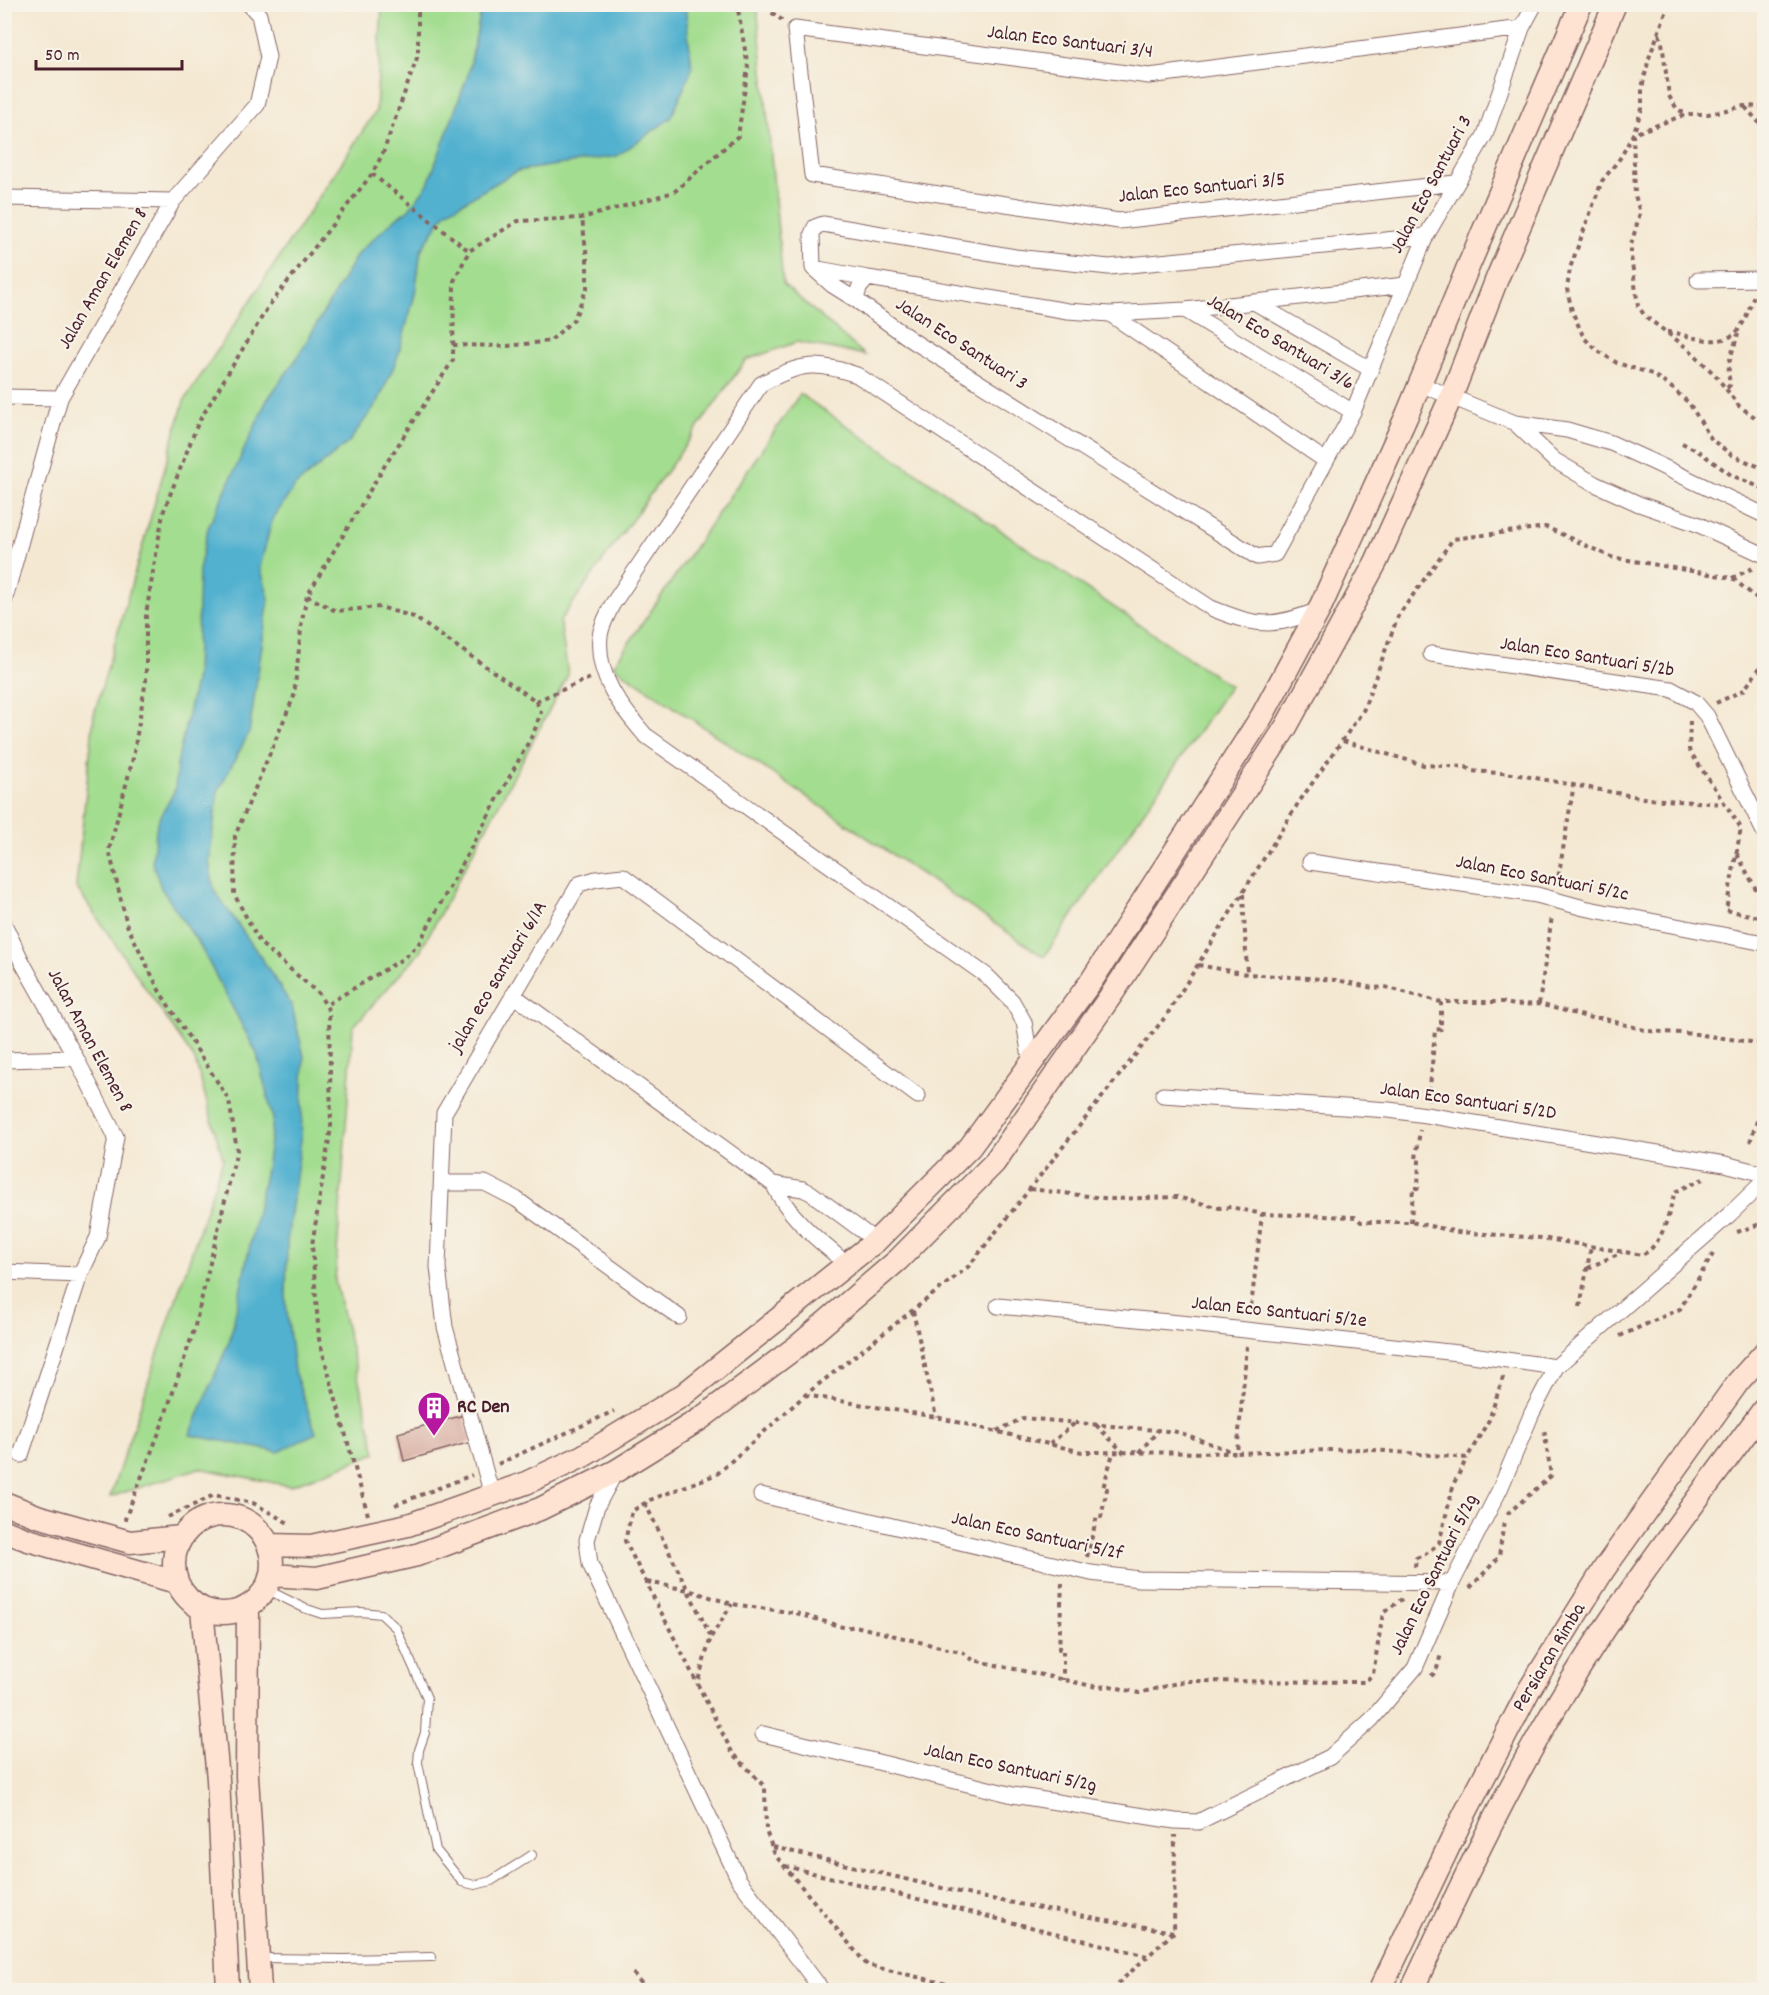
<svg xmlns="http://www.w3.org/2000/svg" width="1769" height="1995" viewBox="0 0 1769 1995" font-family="Dekko,sans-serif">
  <rect width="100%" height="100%" fill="#f7f3e8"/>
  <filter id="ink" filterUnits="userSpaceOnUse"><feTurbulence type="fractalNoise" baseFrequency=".0167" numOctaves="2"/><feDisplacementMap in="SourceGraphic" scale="12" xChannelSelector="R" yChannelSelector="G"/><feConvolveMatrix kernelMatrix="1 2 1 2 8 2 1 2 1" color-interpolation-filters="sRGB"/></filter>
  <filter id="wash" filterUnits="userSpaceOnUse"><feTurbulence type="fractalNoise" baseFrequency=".008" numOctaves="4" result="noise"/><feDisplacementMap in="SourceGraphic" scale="24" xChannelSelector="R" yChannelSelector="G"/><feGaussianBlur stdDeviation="1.35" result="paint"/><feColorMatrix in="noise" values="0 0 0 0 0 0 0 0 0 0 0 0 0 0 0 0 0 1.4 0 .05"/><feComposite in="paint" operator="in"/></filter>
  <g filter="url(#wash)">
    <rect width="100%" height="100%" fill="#f4e8d2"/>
    <path fill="#a3dd8f" stroke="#767e5d" stroke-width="1.5" d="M382,5H757L783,284L865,355L797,342L746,360L560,621L568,675L419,953L353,1027L335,1281L376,1453L290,1486L199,1468L110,1497L223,1159L195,1060L76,887L94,715L184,401L376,111Z
      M800,394L1230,686L1044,957L613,666Z"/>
    <path fill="#51b1cf" stroke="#4e687d" stroke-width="1.5" d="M480,5H685L692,69L671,118L617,156L517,171L446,212L421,250L415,294L397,359L379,400L349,442L295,486L272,520L260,567L269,598L249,733L218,791L209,862L214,890L264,962L292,1006L304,1057L301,1140L287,1242L286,1303L294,1371L316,1433L279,1452L190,1435L230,1339L266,1169L273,1119L257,1054L199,944L161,888L152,862L157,823L175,790L177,764L196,677L199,570L208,528L267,400L297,358L358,253L395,219L409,209L428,184L469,72L481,10Z"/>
    <g id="blocks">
      <path fill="#cf988c" d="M464,1415L471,1442L404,1461L398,1433Z"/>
    </g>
  </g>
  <g filter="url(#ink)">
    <use href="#blocks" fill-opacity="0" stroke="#866565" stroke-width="1.5"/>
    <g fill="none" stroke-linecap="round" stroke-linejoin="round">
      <g stroke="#866565" stroke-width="10">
        <path id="lane" d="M266,1589L304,1608L322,1614L361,1612L381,1614L396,1628L427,1698L425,1733L419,1750L418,1763L436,1850L462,1882L475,1885L491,1881L532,1855
          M260,1958L344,1959L432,1957"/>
      </g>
      <g stroke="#866565" stroke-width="17">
        <path id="street" d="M1455,183L1119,221L812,175L795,29L1149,76L1522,28
          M4,198L173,201
          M813,268L812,234L815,227L823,224L1015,257L1109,267L1426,236
          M1698,280L1764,279
          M1405,285L1185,310L1110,314L1068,311L868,278L859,288L856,300L913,341L1257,557L1275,554L1353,412L1426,236L1485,135L1522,28L1535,4
          M856,300L832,285L813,268L868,278
          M1254,302L1370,369
          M1185,310L1353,412
          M1110,314L1326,461
          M1420,384L1515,423L1567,430L1611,443L1655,463L1764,515
          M4,397L60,398
          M1515,423L1554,460L1595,484L1639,504L1697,524L1764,555
          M4,602L60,398L173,201L257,105L268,57L259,15L249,4
          M1431,654L1671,689L1695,702L1707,716L1764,832
          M1310,862L1537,895L1584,908L1764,943
          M4,924L22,962L76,1058L116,1137L98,1237L80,1275L21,1455
          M513,995L773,1184L803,1189L811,1193L876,1241
          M4,1060L76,1058
          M1031,1063L1024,1022L1012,1001L987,976L645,735C620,706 596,676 600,636C601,626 608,614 612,605L761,384C800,363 815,361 857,375L1211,608C1258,627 1271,628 1319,610
          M1163,1095L1389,1110L1426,1115L1725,1164L1764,1174
          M442,1183H485L516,1199L679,1317
          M773,1184C791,1220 817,1239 847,1264
          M4,1272L80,1275
          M998,1306L1190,1324L1458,1353L1556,1367
          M616,1471L597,1506L587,1540L590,1564L739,1880L822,1990
          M492,1495L445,1327L438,1267L444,1113L579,884L596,879L623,876L918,1096
          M761,1495L1091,1573L1139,1579L1452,1583
          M763,1734L1013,1795L1175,1821L1198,1822L1330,1757L1371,1720L1415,1668L1452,1583L1500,1489L1532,1413L1556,1367L1730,1214L1764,1181"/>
      </g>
      <g stroke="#866565" stroke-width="25">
        <path id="secondary" d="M4,1503L37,1516L130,1542L181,1537
          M174 1564a49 49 0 1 1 98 0a49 49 0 1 1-98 0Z
          M4,1531L28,1540L176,1582
          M269,1545L311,1546L408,1525L526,1483L583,1456L683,1395L847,1264L876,1241L970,1147L1092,980L1262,716L1319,610L1407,415L1468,267L1581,4
          M272,1575L317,1578L417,1555L540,1509L616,1471L700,1419L799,1345L898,1260L994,1163L1114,991L1286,727L1376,562L1451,397L1498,276L1615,4
          M248,1606L247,1776L260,1990
          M202,1609L218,1779L228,1990
          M1380,1990L1459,1825L1529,1690L1604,1569L1738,1382L1764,1353
          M1412,1990C1457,1893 1503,1795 1558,1703C1619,1600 1693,1505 1764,1409"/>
      </g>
      <path stroke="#866565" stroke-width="4" stroke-dasharray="4.5 4.5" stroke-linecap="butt" d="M770,4L771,12L782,20
        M1669,4L1649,58L1642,88V109L1633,134L1621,157L1602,181L1570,268L1567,289L1572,311L1584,338L1598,351L1617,363L1652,374L1672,388L1689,403L1712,440L1732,455L1764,469
        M1659,34L1662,42L1669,96L1677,109L1686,114
        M1745,107L1763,127L1761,264
        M1764,107L1744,106L1708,114H1687L1633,134L1635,195L1640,213L1631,245V256L1638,306L1645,316L1691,351L1716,376L1739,406L1756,418L1764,420
        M372,174L469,251
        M1667,332C1677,332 1685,336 1695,338C1737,347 1742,329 1754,295
        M453,345L508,346L550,341L574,319L587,288V258L582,218
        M1727,388L1730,385C1726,362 1732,355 1738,334
        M1682,443L1698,451L1731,475L1764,489
        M1732,578L1753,568
        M307,596L336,611L380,607L414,617L536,701L541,712L534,732L418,945L404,958L326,1005
        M536,701L590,678
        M1716,703L1744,690L1764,662
        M1690,721L1689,750L1741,828L1726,910L1764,918
        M1343,741L1424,765L1466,767L1471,771L1514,774L1649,799L1725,804
        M1737,854L1764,904
        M1557,885L1574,784
        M1243,894L1247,974
        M1198,965L1247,974L1337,980L1373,988L1385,987L1441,1002H1503L1514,1005L1539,1004L1591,1018H1601L1648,1031L1696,1034L1764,1044
        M1539,1004L1552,916
        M1429,1100L1435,1030L1441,1029V1002
        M1750,1142L1764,1100
        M1030,1189L1112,1199L1177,1197L1220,1208L1231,1207L1262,1214L1355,1217L1361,1222H1411L1458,1232L1541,1238L1642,1255C1664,1244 1668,1214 1675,1192L1703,1179
        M1411,1222L1413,1188H1418L1419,1159H1416L1420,1130
        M1737,1232L1763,1223L1764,1220
        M1588,1268L1622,1252
        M1580,1307L1591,1247
        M913,1311L936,1417
        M1250,1315L1262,1214
        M1620,1336L1680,1309L1713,1254
        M1247,1346L1237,1453L1361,1449L1467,1458L1489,1420L1504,1374
        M805,1395L936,1417L1082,1452L1237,1453
        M1096,1425L1124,1453
        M997,1431L1023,1418L1178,1432L1231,1451
        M1050,1444L1075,1423
        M1139,1452L1158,1431
        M498,1464L614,1411
        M645,1503L711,1637L697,1684
        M395,1505L472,1475
        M1507,1514L1551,1476L1544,1429
        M368,1515L319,1339L312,1245L331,1127L329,1011L319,994L260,943L234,894L235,836L294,696L302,620L307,596L382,470L453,360L454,281L469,251L518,221L582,218L674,192L738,136L748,67L737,4
        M168,1517L214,1495L253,1503L290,1524
        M127,1519H125L160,1430L194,1330L237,1150L229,1100L160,992L127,925L109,850L133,758L146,680V614L163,513L198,423L268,307L372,174L383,153L418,55V4
        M1087,1557L1097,1516L1101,1517L1107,1489L1103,1488L1113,1453
        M1415,1567L1416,1558L1424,1555L1439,1543L1454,1483L1467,1458
        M647,1582L688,1590L732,1604L796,1613L846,1628L855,1626L964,1653L973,1660L1097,1687L1110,1686L1139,1693L1185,1681L1365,1682L1373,1674L1383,1613L1402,1599
        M1062,1583L1059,1649H1063V1680
        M1470,1588L1499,1557L1504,1521
        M711,1637L732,1604
        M1431,1676L1436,1672L1441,1654
        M773,1847L975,1896L1173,1932
        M785,1866L1147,1956
        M633,1973L647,1990
        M972,1990L867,1965L775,1855L766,1831L765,1787L732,1752L625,1541L632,1511L650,1500L717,1474L805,1395L969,1266L1166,1016L1299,802L1363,711L1398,616L1453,539L1546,527L1611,557L1732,578L1764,604
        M1111,1990L1174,1932L1175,1835"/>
      <use href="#lane" stroke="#fff" stroke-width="8"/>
      <use href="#street" stroke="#fff" stroke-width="15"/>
      <use href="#secondary" stroke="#fee3d2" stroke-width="22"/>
    </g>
  </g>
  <defs>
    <g id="building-pin" transform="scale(1.725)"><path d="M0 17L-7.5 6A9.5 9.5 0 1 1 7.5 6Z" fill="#b5179e" stroke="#f7f3e8"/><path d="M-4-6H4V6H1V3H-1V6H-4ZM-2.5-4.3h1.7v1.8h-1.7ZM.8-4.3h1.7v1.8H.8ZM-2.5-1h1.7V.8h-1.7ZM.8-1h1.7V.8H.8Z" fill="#fff"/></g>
  </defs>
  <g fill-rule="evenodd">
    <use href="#building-pin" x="434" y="1408"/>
  </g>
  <g text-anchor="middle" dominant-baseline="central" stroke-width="4.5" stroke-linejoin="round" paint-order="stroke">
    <g font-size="20" fill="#4a1f2b" stroke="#f7f3e8">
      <text transform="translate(1070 43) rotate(7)">Jalan Eco Santuari 3/4</text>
      <text transform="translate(1432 185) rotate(-62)">Jalan Eco Santuari 3</text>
      <text transform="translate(1202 189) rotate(-6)">Jalan Eco Santuari 3/5</text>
      <text transform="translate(104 279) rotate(-60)">Jalan Aman Elemen 8</text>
      <text transform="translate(1280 343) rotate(31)">Jalan Eco Santuari 3/6</text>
      <text transform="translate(961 345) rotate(33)">Jalan Eco Santuari 3</text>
      <text transform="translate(1587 658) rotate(9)">Jalan Eco Santuari 5/2b</text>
      <text transform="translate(1542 879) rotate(11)">Jalan Eco Santuari 5/2c</text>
      <text transform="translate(499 977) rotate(-59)">jalan eco santuari 6/1A</text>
      <text transform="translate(89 1041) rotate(62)">Jalan Aman Elemen 8</text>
      <text transform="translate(1468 1102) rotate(8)">Jalan Eco Santuari 5/2D</text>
      <text transform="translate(1279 1313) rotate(6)">Jalan Eco Santuari 5/2e</text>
      <text transform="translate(1037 1537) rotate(12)">Jalan Eco Santuari 5/2f</text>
      <text transform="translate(1435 1575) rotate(-64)">Jalan Eco Santuari 5/2g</text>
      <text transform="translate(1550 1658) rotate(-59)">Persiaran Rimba</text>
      <text transform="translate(1010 1769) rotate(12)">Jalan Eco Santuari 5/2g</text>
    </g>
    <g font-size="20" font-weight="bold" fill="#4a1f2b" stroke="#f7f3e8" text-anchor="start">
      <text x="457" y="1408">RC Den</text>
    </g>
  </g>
  <rect width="1769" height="1995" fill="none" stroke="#f7f3e8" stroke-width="24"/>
  <path d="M36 60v9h146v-9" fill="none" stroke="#4a1f2b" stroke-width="3"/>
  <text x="45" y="60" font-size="18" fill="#4a1f2b" stroke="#f7f3e8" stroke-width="4.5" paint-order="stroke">50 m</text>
</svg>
